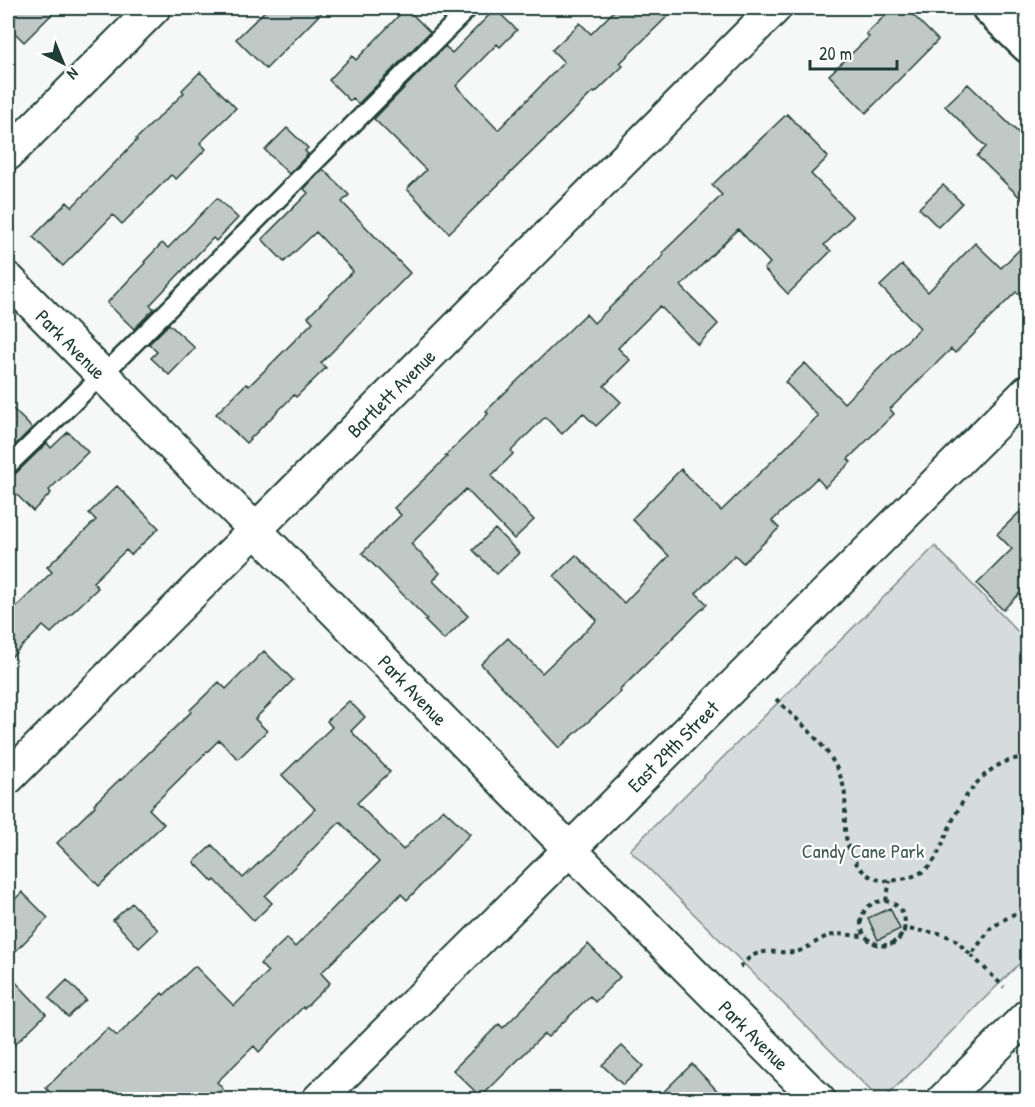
<svg xmlns="http://www.w3.org/2000/svg" width="1035" height="1107" viewBox="0 0 1035 1107" font-family="'Patrick Hand',sans-serif">
  <rect width="100%" height="100%" fill="#f6f7f7"/>
  <filter id="ink" filterUnits="userSpaceOnUse"><feTurbulence type="fractalNoise" baseFrequency=".0167" numOctaves="2"/><feDisplacementMap in="SourceGraphic" scale="12" xChannelSelector="R" yChannelSelector="G"/><feConvolveMatrix kernelMatrix="1 2 1 2 8 2 1 2 1" color-interpolation-filters="sRGB"/></filter>
  <g filter="url(#ink)">
    <path fill="#d6dcdb" stroke="#7a8c88" stroke-width="1.5" d="M935,546L1027,641V956L884,1099H879L630,850Z"/>
    <path fill="#c0c9c6" stroke="#1f3d34" stroke-width="1.5" d="M8,8H58L24,42L8,26Z
      M268,8H326L266,69L236,39Z
      M406,8L430,32L358,104L353,98L350,101L329,80L352,56L356,60Z
      M617,8H676L620,63L623,66L595,93L593,92L449,233L407,189L426,170L374,119L445,46L452,53L495,9L517,30L500,47L497,44L456,86L498,130L564,62L552,50L580,23L591,34Z
      M893,8H906L938,40L866,113L829,75L869,37L866,34Z
      M200,72L236,108L200,143L206,149L176,179L171,175L122,224L113,215L63,266L33,237L67,202L72,207L137,140L136,139L184,93L182,90Z
      M968,84L1028,142V205L977,156L986,147L945,106Z
      M787,114L828,157L811,174L853,217L824,245L831,251L788,294L764,269L770,263L738,229L681,286L718,324L698,345L660,306L618,348L630,360L604,386L621,402L596,426L583,413L562,434L545,417L511,451L513,454L491,476L534,520L514,539L466,489L411,544L440,573L433,581L468,616L444,640L425,621L427,619L362,553L401,515L394,508L447,457L445,456L488,414L486,411L586,314L594,323L664,255L662,253L722,195L712,185Z
      M287,128L308,148L305,151L308,154L289,174L265,150Z
      M323,169L349,195L342,202L410,273L321,363L326,368L296,397L294,395L246,443L216,414L246,384L249,386L313,322L308,317L353,271L316,232L284,262L262,239L308,193L304,189Z
      M943,185L962,203L938,227L919,208Z
      M217,198L238,218L216,241L213,238L150,305L154,309L134,329L107,303L145,263L144,262L162,243L168,248Z
      M1028,241V303L1016,292L955,353L951,349L890,409L894,414L848,459L851,462L825,487L817,478L772,521L779,528L743,563L735,555L696,593L707,604L620,690L621,692L559,748L481,664L508,638L542,673L597,620L554,576L576,555L624,603L669,556L632,519L681,469L721,511L818,416L785,382L805,363L844,403L920,328L880,286L902,265L928,292L975,243L1001,268Z
      M169,324L195,348L169,375L151,358L157,352L149,344Z
      M8,404L32,428L8,452Z
      M68,432L88,452L49,490L51,493L33,511L8,486V476L15,474L47,443L51,448Z
      M117,486L159,528L131,555L126,550L93,582L98,588L51,633L43,626L8,660V615L52,572L47,567L96,520L89,513Z
      M1028,504V585L1003,610L977,584L1012,549L997,534Z
      M495,529L519,553L497,574L473,550Z
      M264,651L293,680L255,719L267,731L238,759L219,740L149,809L164,824L99,886L57,843L95,806L94,804L120,779L121,780L191,712L190,710L219,682L226,689Z
      M349,701L365,717L351,731L390,772L357,803L403,850L443,809L470,834L407,900L401,894L321,973L330,983L304,1009L303,1007L259,1052L254,1046L217,1082L223,1089L212,1100H57L46,1088L90,1045L108,1028L117,1036L162,993L164,995L195,966L234,1006L268,972L260,964L287,938L295,947L379,862L340,822L265,896L272,903L254,921L215,880L213,882L194,862L212,845L243,878L315,809L282,775L332,727L327,721Z
      M22,892L48,918L8,959V906Z
      M132,903L158,930L139,948L113,920Z
      M890,908L900,929L878,940L868,918Z
      M588,944L620,977L595,1002L590,996L548,1037L544,1034L481,1097L453,1070L499,1024L503,1028Z
      M8,974L46,1014L8,1051Z
      M67,980L86,1000L68,1017L49,998Z
      M622,1046L643,1066L623,1085L602,1065Z
      M692,1064L726,1100H655Z"/>
    <g fill="none" stroke-linecap="round" stroke-linejoin="round">
      <g stroke="#1f3d34" stroke-width="21">
        <path id="service" d="M8,466L127,351L469,8"/>
      </g>
      <g stroke="#1f3d34" stroke-width="36">
        <path id="minor" d="M8,154L154,8
          M8,279L597,877L819,1100
          M8,778L775,8
          M318,1100L541,878L1028,391
          M943,1100L1028,1015"/>
      </g>
      <g stroke="#1f3d34" stroke-width="38">
        <path id="tertiary" d="M989,8L1028,46"/>
      </g>
      <path stroke="#1f3d34" stroke-width="4" stroke-dasharray="4.5 4.5" stroke-linecap="butt" d="M776,699C798,721 825,742 838,771C849,795 844,806 845,829C846,848 856,871 874,878C883,882 893,881 901,879C935,874 938,853 950,826C965,793 988,759 1028,757
        M861 923a22 22 0 1 1 44 0a22 22 0 1 1-44 0Z
        M886,901L890,881
        M971,955L1004,987
        M740,967C744,963 748,958 754,955C768,948 784,955 799,951C811,947 820,937 833,935C843,933 854,936 865,936C880,951 897,948 905,929L939,933L954,939L971,955L991,928L1010,916L1028,908"/>
      <use href="#service" stroke="#fff" stroke-width="16"/>
      <use href="#minor" stroke="#fff" stroke-width="32"/>
      <use href="#tertiary" stroke="#fff" stroke-width="33"/>
    </g>
  </g>
  <g text-anchor="middle" dominant-baseline="central" stroke-width="4.5" stroke-linejoin="round" paint-order="stroke">
    <g font-size="20" fill="#1f3d34" stroke="#fff">
      <text transform="translate(71 344) rotate(45)">Park Avenue</text>
      <text transform="translate(391 393) rotate(-45)">Bartlett Avenue</text>
      <text transform="translate(413 690) rotate(46)">Park Avenue</text>
      <text transform="translate(673 746) rotate(-45)">East 29th Street</text>
      <text transform="translate(754 1035) rotate(45)">Park Avenue</text>
    </g>
    <g font-size="20" fill="#445d55" stroke="#fff">
      <text x="863" y="850">Candy Cane Park</text>
    </g>
  </g>
  <rect width="1035" height="1107" fill="none" stroke="#fff" stroke-width="30"/>
  <rect x="15" y="15" width="1005" height="1077" fill="none" stroke="#1f3d34" stroke-width="2" filter="url(#ink)"/>
  <g transform="translate(63 63) rotate(137)" stroke="#ffffff" stroke-width="4.5" paint-order="stroke">
  <path d="M0-4.5L10 22L0 15L-10 22Z" fill="#1f3d34"/>
  <text y="-9" font-size="16" font-weight="bold" text-anchor="middle" fill="#1f3d34">N</text>
  </g>
  <path d="M810 60v9h87v-9" fill="none" stroke="#1f3d34" stroke-width="3"/>
  <text x="819" y="60" font-size="18" fill="#1f3d34" stroke="#ffffff" stroke-width="4.5" paint-order="stroke">20 m</text>
</svg>
